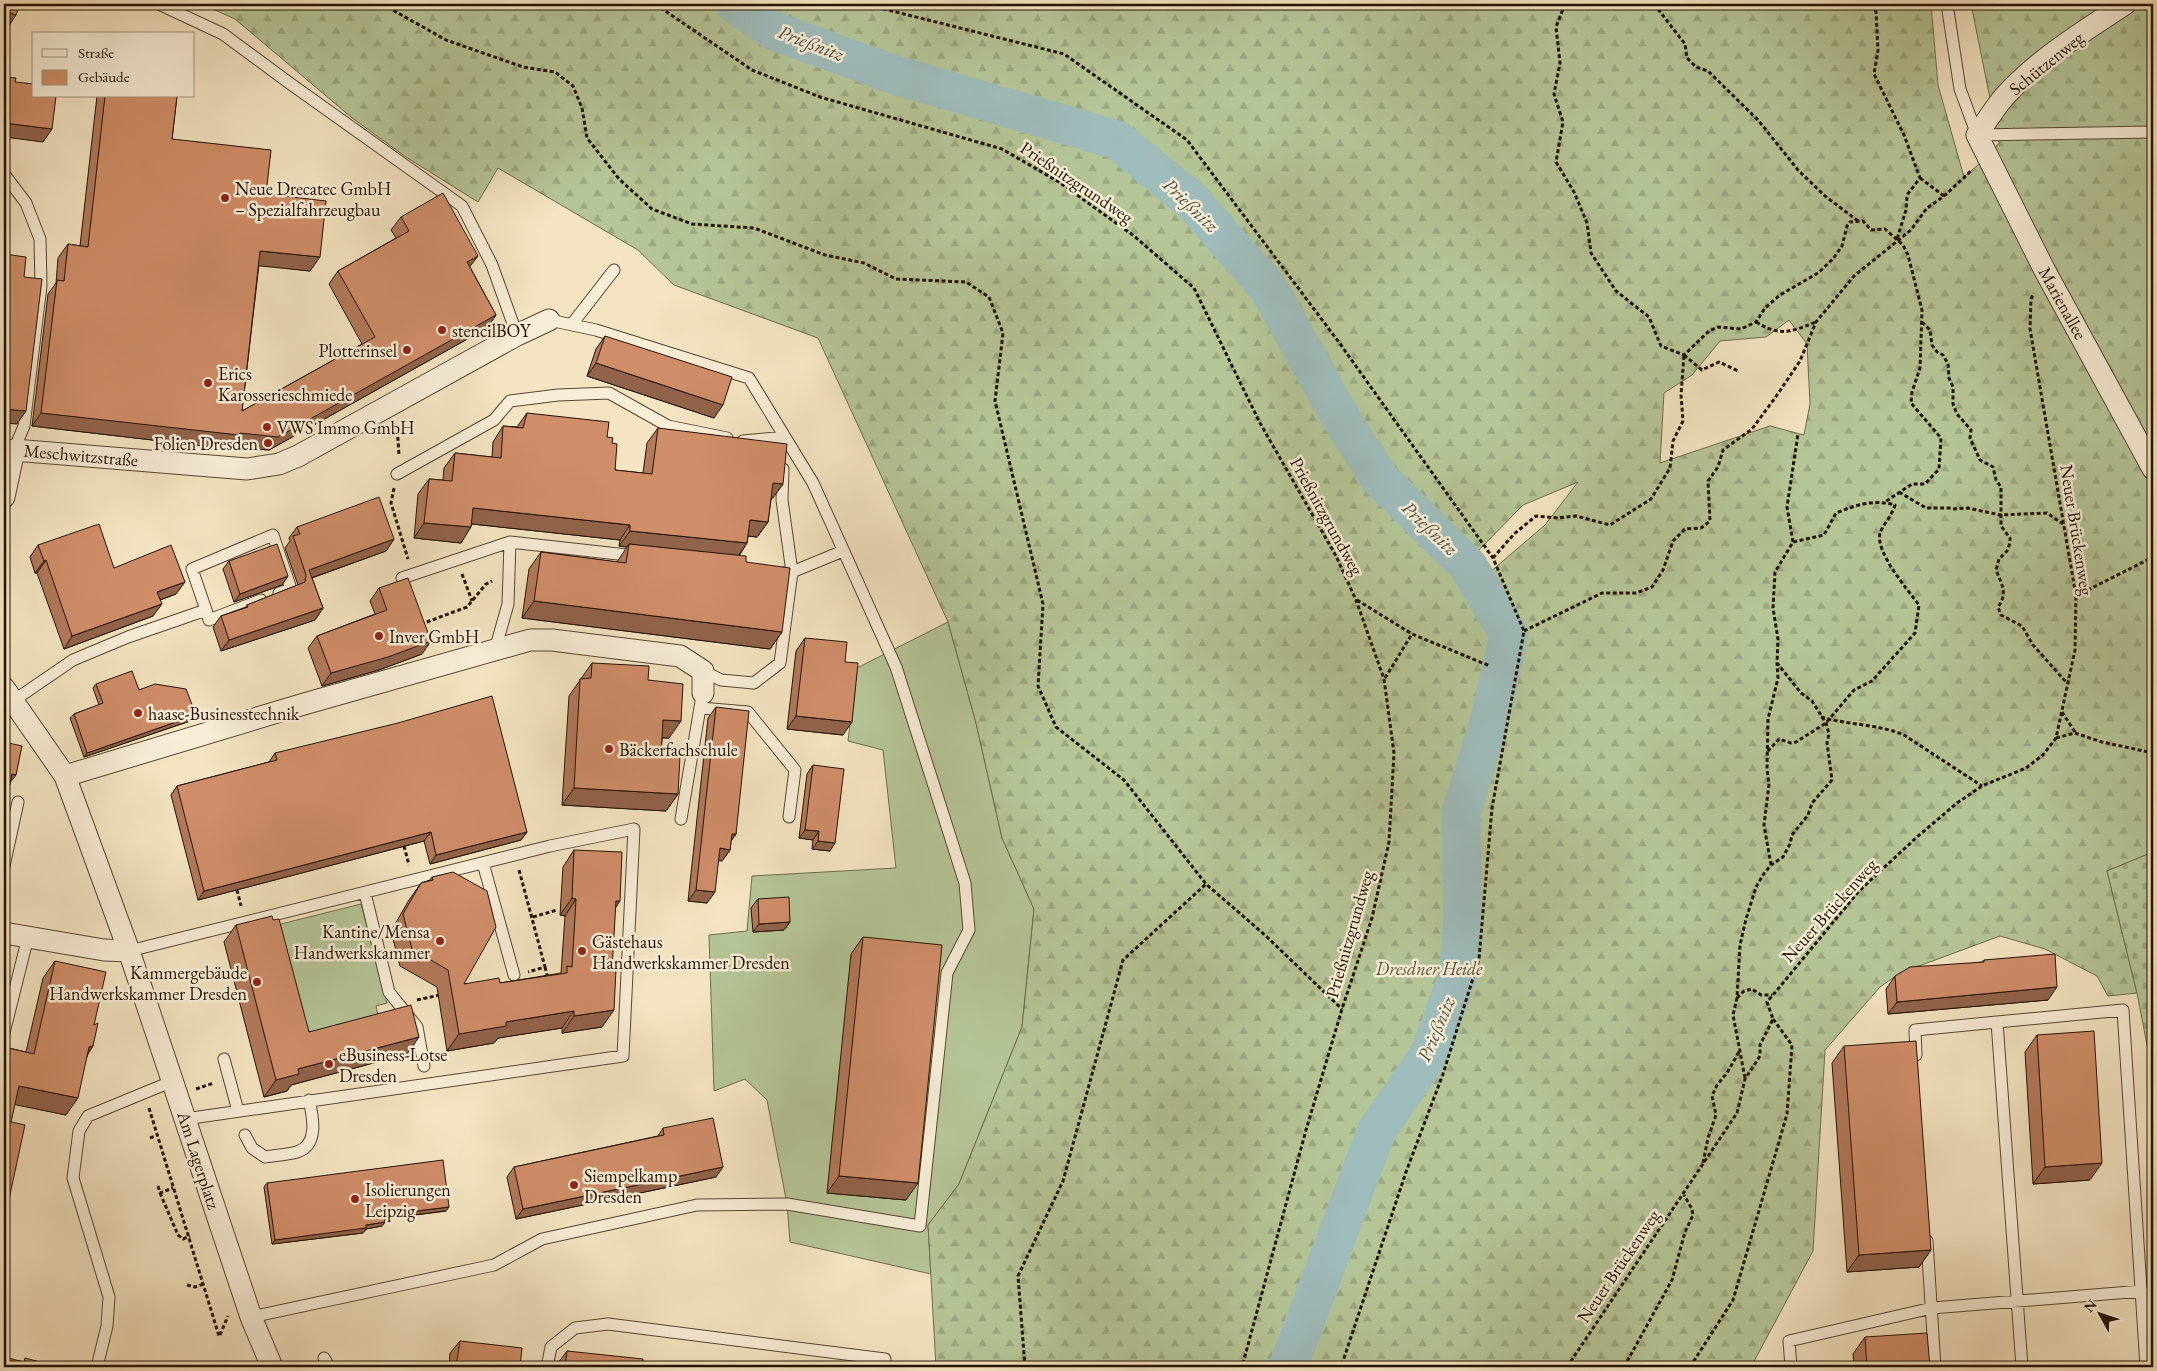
<svg xmlns="http://www.w3.org/2000/svg" width="2157" height="1371" viewBox="0 0 2157 1371" font-family="'EB Garamond',serif">
  <defs>
    <pattern id="forest-firs" width="22" height="20" patternUnits="userSpaceOnUse" patternTransform="scale(1.25)"><rect width="22" height="20" fill="#b5c597"/><path d="M5 1l3.5 6h-7zM16 11l3.5 6h-7z" fill="#9ba880"/></pattern>
    <pattern id="cemetery-stones" width="16" height="16" patternUnits="userSpaceOnUse" patternTransform="scale(1.25)"><rect width="16" height="16" fill="#b5c597"/><path d="M2 7V4a2 2 0 0 1 4 0v3zM10 15v-3a2 2 0 0 1 4 0v3z" fill="#9ba880"/></pattern>
  </defs>
  <rect width="100%" height="100%" fill="#f4e4c1"/>
  <filter id="stains"><feTurbulence type="fractalNoise" baseFrequency=".004" numOctaves="4"/><feColorMatrix values="0 0 0 0 .2 0 0 0 0 .09 0 0 0 0 .02 0 0 0 .5 -.17"/></filter>
  <radialGradient id="worn" r=".72"><stop offset=".6" stop-color="#630" stop-opacity="0"/><stop offset="1" stop-color="#630" stop-opacity=".3"/></radialGradient>
  <path fill="#b5c597" stroke="#6c6c4c" d="M948,622L976,723L1002,838L1034,909L1022,1027L959,1184L928,1225L931,1274L790,1242L787,1204L767,1100L745,1079L714,1091L709,935L747,931L752,876L896,868L883,750L848,741L857,668Z
    M361,904L387,1003L376,1006L378,1015L306,1034L277,925Z"/>
  <path fill="url(#forest-firs)" stroke="#6c6c4c" fill-rule="evenodd" d="M202,4H1931L1938,85L1964,177L1987,157L1999,143L1971,4H2153V852L2107,871L2137,993L2108,996L2097,976L2045,949L2000,936L1900,973L1880,987L1825,1050L1813,1251L1751,1367H936L928,1225L959,1184L1022,1027L1034,909L1002,838L976,723L948,622L818,338L674,285L638,250L498,168L478,202L406,157L351,117L235,19ZM1789,320L1807,344L1810,404L1804,435L1770,426L1660,463L1664,393L1692,375L1720,341L1766,337ZM1578,482L1545,525L1489,573L1478,551L1523,505Z"/>
  <path fill="url(#cemetery-stones)" stroke="#6c6c4c" d="M2153,852V1076L2137,993L2107,871Z"/>
  <g fill="none" stroke-linecap="round" stroke-linejoin="round">
    <path stroke="#9fbcbc" stroke-width="39" d="M735,4L774,31L892,74L1117,140L1192,201L1269,289L1339,415L1379,478L1468,566L1509,635L1490,719L1461,813L1463,919L1458,975L1430,1053L1376,1132L1288,1367"/>
    <g stroke="#574630" stroke-width="13">
      <path id="service" d="M159,4L223,34L288,82L462,206L492,265L517,335
        M1947,4L1960,89L1977,135L2153,132
        M4,174L26,203L40,239L41,286L24,426L14,450L10,449
        M572,324L614,270
        M743,441L785,437L784,443
        M783,469L782,500L792,572L843,551
        M397,474L494,420L510,401L558,395L609,393L668,426L727,438
        M402,578L510,542L636,556
        M206,610L209,620L261,600
        M495,650L508,604L510,542
        M703,671L721,680L754,683L780,663L792,572H786
        M13,701L73,660L128,637L206,610L192,569L273,535L291,589L279,593
        M700,708L748,712L795,770L789,817
        M681,819L701,702
        M483,863L514,975
        M4,866L18,802
        M365,893L389,992L417,1027L424,1066
        M129,951L550,846L634,829L623,1056L185,1119
        M4,1033L28,937
        M1916,1055L1915,1030L1997,1022
        M224,1059L238,1111
        M245,1135L252,1148L265,1157C275,1155 287,1155 297,1152C319,1145 313,1117 309,1100
        M1927,1241L1935,1367
        M251,1317L494,1265L542,1239L697,1205L787,1204L920,1226L947,973L969,930L965,883L896,667L813,483L749,378L596,330L549,320
        M324,1358L329,1367
        M97,1367L107,1326L109,1297L73,1178L79,1131L88,1116L173,1081
        M547,1367L551,1347L575,1328L608,1324L885,1359L884,1367
        M1791,1367L1789,1341L1932,1308L2142,1291
        M2022,1367L1997,1022L2123,1010L2146,1367"/>
    </g>
    <g stroke="#574630" stroke-width="23">
      <path id="minor" d="M2125,4C2083,32 2038,59 2004,97C1994,109 1986,122 1977,135L2044,269L2153,469
        M4,497L14,450L247,469L279,464L298,456L517,335L549,320
        M4,688L65,776L129,951L251,1317L272,1367
        M65,776L304,704L530,640H552L680,656L703,671V693
        M4,933L104,950L129,951"/>
    </g>
    <path stroke="#231200" stroke-width="3" stroke-dasharray="4 2.5" stroke-linecap="butt" d="M382,4L446,40L523,67L555,72L573,86L582,108L587,138L619,179L652,209L692,224L754,228L825,255L864,263L896,279L966,282L989,297L1003,333L995,401L1043,604L1038,686L1056,727L1124,780L1206,884L1266,936L1342,1009
      M655,4L752,70L820,97L1002,149L1059,182L1134,236L1194,288L1260,423L1336,556L1356,600L1384,679L1394,753L1389,842L1372,918L1342,1009L1306,1130L1242,1367
      M864,4L1064,54L1187,140L1338,341L1493,558L1524,631L1492,808L1479,959L1443,1074L1406,1172L1341,1367
      M1565,4L1556,27L1560,63L1554,94L1563,122L1556,162L1574,192L1587,223L1591,253L1616,291L1649,317L1661,346L1684,355L1709,331L1718,327L1741,329L1756,322L1765,308L1780,295L1818,273L1833,259L1842,246L1847,226L1850,222L1863,221L1871,230L1885,229L1903,245L1908,255L1922,310L1920,368L1912,392L1911,403L1941,438L1939,469L1925,484H1912L1885,502
      M1654,4L1685,44L1687,58L1696,67L1708,71L1758,120L1798,170L1825,196L1858,221
      M1873,4L1876,12L1878,50L1874,74L1904,135L1920,178L1907,195L1906,210L1897,239
      M1920,178L1944,196
      M1756,322C1781,337 1790,332 1816,322
      M1922,322L1930,330L1932,345L1937,352L1943,355L1948,364L1949,378L1953,387V404L1957,414L1971,430L1970,438L1980,460L1993,467L1996,480L2001,487V526L2010,538V543L2007,551L1999,559L1996,570C2002,585 2008,593 1998,607L2001,615L2022,626L2033,645L2067,683
      M1684,355L1702,370L1719,362L1738,371
      M397,424L399,455
      M394,488L391,503L408,559
      M1899,492L1926,508H1953
      M1953,509L1968,508L2000,515L2047,513L2063,524
      M1793,542L1787,507L1798,434
      M1493,558L1514,534L1536,516L1558,518L1576,516L1610,525L1651,499L1670,468L1673,441L1683,421L1681,395L1684,355
      M462,574L472,601
      M2076,596L2153,557
      M1357,600L1412,634L1490,666
      M422,626L424,623L467,607L486,584L492,581
      M1524,631L1602,593H1636L1652,587L1663,570L1673,541L1685,529L1701,528L1710,521L1708,481L1718,467L1723,450L1752,429L1775,398L1800,361L1816,322L1854,276L1911,230L1927,208L1944,196L1971,171
      M1385,678L1412,634
      M2062,712L2075,732
      M1821,717C1848,725 1878,724 1904,735L1982,786
      M2056,738L2075,733L2102,742L2153,753
      M404,846L409,865
      M1771,865L1764,825L1769,784L1767,769L1768,719L1778,678L1777,663
      M519,870L545,967L528,972
      M237,890L241,906
      M533,917L557,910
      M545,967L548,979
      M1737,998L1744,991L1752,989L1761,995H1772
      M417,1000L440,995
      M1745,1078L1733,1015L1737,998L1740,945L1746,919L1756,887L1763,875L1771,865L1783,857L1790,844L1792,835L1808,815L1812,803L1832,780L1827,743L1829,734L1826,723L1812,701L1801,693L1777,663L1778,639L1773,608L1775,572L1793,542L1824,535L1836,513C1856,505 1873,499 1895,505C1892,516 1882,526 1880,533C1875,552 1908,590 1919,605L1915,633L1872,681L1854,690L1826,723L1796,742L1791,743L1779,739L1767,752
      M196,1089L214,1083
      M149,1108L219,1336
      M150,1138L158,1135
      M1703,1163L1708,1138L1716,1115L1712,1096L1717,1085L1727,1073L1740,1050
      M158,1186L160,1193L173,1188
      M160,1193L178,1235L183,1239L190,1236
      M187,1285L195,1287L203,1284
      M220,1335L228,1316
      M1025,1367L1018,1276L1063,1181L1123,960L1206,884
      M1567,1367L1737,1113L1745,1079L1760,1056V1045L1773,1019L1767,1002L1773,995L1859,891L1917,837L1957,803L1982,786L2026,768L2043,755L2056,738L2075,650L2076,596L2030,329L2031,299L2034,293
      M1624,1367L1672,1280L1685,1232L1693,1215L1692,1209L1684,1195
      M1690,1367L1733,1300L1787,1114L1792,1045L1773,1019"/>
    <use href="#service" stroke="#f8edd7" stroke-width="11"/>
    <use href="#minor" stroke="#f8edd7" stroke-width="21"/>
  </g>
  <path fill="#b2795a" stroke="#231200" d="M97,96H177L172,139L266,194L310,271L259,265L242,411L362,344L329,284L338,271L396,238L391,230L401,217L470,267L496,315L487,328L269,450L232,447L230,449L32,426L48,294L56,283L58,258L68,244L80,246Z
    M605,336L714,418L587,376L596,349Z
    M527,413L607,437L612,443L615,470L643,473L647,443L658,428L783,484L772,499H771L768,522L757,537L748,536L747,543L739,556L746,562L782,632L770,649L522,618L529,569L541,552L617,562L627,547L619,546L620,540L472,524L461,543L414,538L418,494L429,479L443,480L444,468L455,453L492,457L493,442L503,426L517,427Z
    M297,527L394,539L386,551L312,578L323,608L315,620L221,651L213,627L221,616L246,607L247,605L298,585L285,548L290,541L289,538Z
    M38,545L114,568L176,594L160,600L153,616L64,649L37,573H35L30,557Z
    M229,561L282,585L234,602L223,569Z
    M379,588L422,654L379,670L322,686L308,648L317,636L375,614L370,601Z
    M805,638L845,662L843,735L787,729L796,651Z
    M592,663L648,680L669,738H662L661,755L678,794L666,811L562,805L569,696Z
    M96,684L139,690L193,720L84,757L70,718L74,714L99,705L93,688Z
    M716,707L736,834L731,841L730,850L722,861L719,860L707,903L688,901L708,718Z
    M275,753L527,832L521,840L430,864L424,841L198,900L171,795L177,786L269,762Z
    M813,765L830,851L812,849L813,840L799,838L807,774Z
    M574,850L615,908L602,1027L562,1033V1028L498,1038L494,1043L447,1051L437,987L400,966L391,931L409,900L421,883L430,880L432,877L464,984L500,983L561,973L565,916L560,915L563,867Z
    M758,899L790,922L784,930L753,932L751,908Z
    M236,925L309,1032L407,1054L291,1085L287,1091L264,1097L224,942Z
    M863,937L906,1200L827,1193L851,954Z
    M1984,960L2048,1000L1888,1014L1886,989L1895,976L1982,962Z
    M55,961L94,1025L93,1046L88,1054L66,1115L14,1104L11,1122L4,1047L26,1052L43,978Z
    M2037,1035L2090,1180L2033,1184L2025,1052Z
    M1844,1046L1931,1250L1919,1267L1847,1272L1832,1063Z
    M663,1128L716,1177L516,1219L507,1177L514,1167L658,1136Z
    M267,1183L446,1211L385,1219V1222L382,1226L366,1229L363,1233L272,1244L264,1187Z
    M1865,1337L1930,1367H1854L1853,1354Z
    M460,1341L520,1367H449L450,1353Z
    M567,1351L642,1367H557L558,1363Z"/>
  <path fill="#91634a" stroke="#231200" d="M4,11L16,15L5,32H4Z
    M4,123L52,129L43,142L4,137Z
    M260,251L320,257L310,271L251,265Z
    M478,256L468,269L467,262Z
    M496,315L487,328L269,450L232,447L230,449L32,426L41,413L240,433Z
    M596,363L723,405L714,418L587,376Z
    M4,409L26,411L17,424L4,423Z
    M773,483L783,484L772,499L762,498Z
    M473,508L630,525L620,540L463,523Z
    M750,520L768,522L757,537L739,535Z
    M424,523L471,527L461,543L414,538Z
    M630,531L747,543L736,559L629,544L627,547L619,546Z
    M394,539L386,551L305,580L309,570Z
    M46,560L37,573H35L44,561Z
    M288,576L282,585L234,602L240,594Z
    M185,582L176,594L149,604L157,592Z
    M534,601L782,632L770,649L522,618Z
    M162,604L153,616L64,649L72,636Z
    M323,608L315,620L221,651L229,640Z
    M431,641L422,654L379,670L322,686L331,673Z
    M196,715L193,720L84,757L87,753Z
    M796,716L852,722L843,735L787,729Z
    M663,720L681,721L669,738L651,737Z
    M12,774L16,775L9,784Z
    M574,788L678,794L666,811L562,805Z
    M805,830L819,831L813,840L799,838Z
    M431,832L424,841L198,900L204,891Z
    M527,832L521,840L430,864L436,855Z
    M732,834H736L728,845Z
    M818,841L835,843L830,851L812,849Z
    M720,848L730,850L722,861L713,860Z
    M696,890L715,892L707,903L688,901Z
    M572,898L576,899L565,916L560,915Z
    M616,901H620L609,918Z
    M790,922L784,930L753,932L759,924Z
    M2057,987L2048,1000L1888,1014L1897,1002Z
    M614,1010L602,1027L562,1033L574,1016Z
    M574,1011L562,1028L498,1038L494,1043L447,1051L459,1034L506,1022Z
    M419,1037L407,1054L291,1085L287,1091L264,1097L276,1080L298,1069Z
    M93,1046L81,1063L89,1047Z
    M19,1086L78,1098L66,1115L7,1103Z
    M2102,1163L2090,1180L2033,1184L2045,1167Z
    M723,1167L716,1177L516,1219L523,1209Z
    M839,1176L918,1183L906,1200L827,1193Z
    M449,1207L446,1211L381,1219L384,1215Z
    M385,1222L382,1226L366,1229L363,1233L272,1244L275,1240Z
    M1931,1250L1919,1267L1847,1272L1859,1255Z"/>
  <path fill="#cf8d69" stroke="#231200" d="M4,4H20L16,15L4,11Z
    M4,77L16,78L15,82L34,84V96H56L52,129L4,123Z
    M105,96H177L172,139L271,150L266,194L326,201L320,257L260,251L242,411L375,337L338,271L409,231L401,217L443,193L478,256L467,262L496,315L278,437L240,433L239,435L41,413L57,280L64,281L68,244L88,247Z
    M4,254L26,257L24,277L42,279L26,411L4,409Z
    M605,336L732,377L723,405L596,363Z
    M527,413L609,422L607,437L613,438L612,443L617,444L615,470L652,474L658,428L787,444L783,484L773,483L768,522L750,520L747,543L630,531V525L473,508L471,527L424,523L429,479L452,481L455,453L501,458L503,426L523,428Z
    M379,497L394,539L309,570L323,608L229,640L221,616L248,607L247,605L305,582L306,575L293,536L300,534L297,527Z
    M99,524L114,568L171,545L185,582L157,592L162,604L72,636L46,560L44,561L38,545Z
    M277,544L288,576L240,594L229,561Z
    M629,544L746,556V562L790,568L782,632L534,601L541,552L626,563Z
    M408,578L431,641L388,657L331,673L317,636L387,610L379,588Z
    M805,638L847,642L845,662L858,663L852,722L796,716Z
    M592,663L649,666L648,680L683,684L681,721L663,720L661,755L680,756L678,794L574,788L580,679L591,678Z
    M132,671L139,690L155,684L186,689L196,715L87,753L74,714L103,703L96,684Z
    M492,696L527,832L436,855L431,832L204,891L177,786L277,760L275,753L398,723Z
    M716,707L749,711L736,834H732L730,850L720,848L715,892L696,890Z
    M4,742L22,746L16,775L12,774L4,812Z
    M813,765L844,769L835,843L818,841L819,831L805,830Z
    M574,850L622,852L620,901H616L612,969H616L614,1010L574,1016V1011L506,1022V1026L459,1034L448,970L412,949L403,914L421,883L433,880L432,877L453,872L487,891L496,927L464,984L499,978L500,983L567,973V966L572,967L576,899L572,898Z
    M789,897L790,922L759,924L758,899Z
    M272,916L273,920L279,919L309,1032L411,1005L419,1037L298,1069L299,1074L276,1080L236,925Z
    M863,937L942,945L918,1183L839,1176Z
    M4,953L9,954L4,981Z
    M2055,954L2057,987L1897,1002L1895,976L1910,967L1984,962V960Z
    M55,961L106,972L94,1025L98,1023L93,1046L89,1047L78,1098L19,1086L11,1122L25,1125L4,1222V1047L34,1054Z
    M2094,1031L2102,1163L2045,1167L2037,1035Z
    M1916,1041L1931,1250L1859,1255L1844,1046Z
    M713,1118L723,1167L523,1209L514,1167L664,1135L663,1128Z
    M443,1160L449,1207L384,1215L385,1222L366,1225V1228L275,1240L267,1183Z
    M1927,1333L1930,1367H1867L1865,1337Z
    M460,1341L522,1348L520,1367H456Z
    M567,1351L643,1359L642,1367H565Z
    M4,1357L24,1362L25,1358L44,1363L42,1367H4Z"/>
  <g fill="#8f2418" stroke="#f8edd7" stroke-width="2">
    <circle cx="225" cy="198" r="5"/>
    <circle cx="442" cy="330" r="5"/>
    <circle cx="407" cy="350" r="5"/>
    <circle cx="208" cy="383" r="5"/>
    <circle cx="267" cy="427" r="5"/>
    <circle cx="268" cy="443" r="5"/>
    <circle cx="379" cy="636" r="5"/>
    <circle cx="138" cy="713" r="5"/>
    <circle cx="609" cy="749" r="5"/>
    <circle cx="440" cy="941" r="5"/>
    <circle cx="582" cy="951" r="5"/>
    <circle cx="257" cy="982" r="5"/>
    <circle cx="329" cy="1064" r="5"/>
    <circle cx="574" cy="1185" r="5"/>
    <circle cx="355" cy="1199" r="5"/>
  </g>
  <g text-anchor="middle" dominant-baseline="central" stroke-width="5" stroke-linejoin="round" paint-order="stroke">
    <g font-size="18" fill="#231200" stroke="#f8edd7">
      <text transform="translate(2046 63) rotate(-39)">Schützenweg</text>
      <text transform="translate(1077 182) rotate(34)">Prießnitzgrundweg</text>
      <text transform="translate(2063 303) rotate(61)">Marienallee</text>
      <text transform="translate(81 455) rotate(5)">Meschwitzstraße</text>
      <text transform="translate(1327 516) rotate(61)">Prießnitzgrundweg</text>
      <text transform="translate(2077 530) rotate(81)">Neuer Brückenweg</text>
      <text transform="translate(1829 910) rotate(-48)">Neuer Brückenweg</text>
      <text transform="translate(1349 934) rotate(-74)">Prießnitzgrundweg</text>
      <text transform="translate(199 1160) rotate(72)">Am Lagerplatz</text>
      <text transform="translate(1618 1266) rotate(-56)">Neuer Brückenweg</text>
    </g>
    <g font-size="18" fill="#231200" stroke="#f8edd7" text-anchor="start">
      <text x="235" y="188">Neue Drecatec GmbH<tspan x="235" dy="21">– Spezialfahrzeugbau</tspan></text>
      <text x="452" y="330">stencilBOY</text>
      <text x="397" y="350" text-anchor="end">Plotterinsel</text>
      <text x="218" y="373">Erics<tspan x="218" dy="21">Karosserieschmiede</tspan></text>
      <text x="277" y="427">VWS Immo GmbH</text>
      <text x="258" y="443" text-anchor="end">Folien Dresden</text>
      <text x="389" y="636">Inver GmbH</text>
      <text x="148" y="713">haase-Businesstechnik</text>
      <text x="619" y="749">Bäckerfachschule</text>
      <text x="430" y="931" text-anchor="end">Kantine/Mensa<tspan x="430" dy="21">Handwerkskammer</tspan></text>
      <text x="592" y="941">Gästehaus<tspan x="592" dy="21">Handwerkskammer Dresden</tspan></text>
      <text x="247" y="972" text-anchor="end">Kammergebäude<tspan x="247" dy="21">Handwerkskammer Dresden</tspan></text>
      <text x="339" y="1054">eBusiness-Lotse<tspan x="339" dy="21">Dresden</tspan></text>
      <text x="584" y="1175">Siempelkamp<tspan x="584" dy="21">Dresden</tspan></text>
      <text x="365" y="1189">Isolierungen<tspan x="365" dy="21">Leipzig</tspan></text>
    </g>
    <g font-size="18" font-style="italic" fill="#565135" stroke="#f8edd7">
      <text x="1429" y="968">Dresdner Heide</text>
    </g>
    <g font-size="19" font-style="italic" fill="#4e4e42" stroke="#f8edd7">
      <text transform="translate(811 43) rotate(21)">Prießnitz</text>
      <text transform="translate(1191 205) rotate(44)">Prießnitz</text>
      <text transform="translate(1430 528) rotate(44)">Prießnitz</text>
      <text transform="translate(1436 1029) rotate(-67)">Prießnitz</text>
    </g>
  </g>
  <rect width="2157" height="1371" fill="none" stroke="#f4e4c1" stroke-width="20"/>
  <rect x="5" y="5" width="2147" height="1361" fill="none" stroke="#231200" stroke-width="2.5"/>
  <rect x="10" y="10" width="2137" height="1351" fill="none" stroke="#231200"/>
  <rect x="32" y="32" width="162" height="65" fill="#f8edd7" stroke="#a39581"/>
  <rect x="42" y="49" width="25" height="8" fill="#f8edd7" stroke="#a39581"/>
  <text x="78" y="58" font-size="15" fill="#231200">Straße</text>
  <rect x="42" y="70" width="25" height="15" fill="#cf8d69" stroke="#a39581"/>
  <text x="78" y="82" font-size="15" fill="#231200">Gebäude</text>
  <g transform="translate(2100 1314) rotate(310)" stroke="#f8edd7" stroke-width="4" paint-order="stroke">
  <path d="M0-4L9 19L0 12L-9 19Z" fill="#231200"/>
  <text y="-8" font-size="14" font-weight="bold" text-anchor="middle" fill="#231200">N</text>
  </g>
  <rect width="100%" height="100%" filter="url(#stains)"/>
  <rect width="100%" height="100%" fill="url(#worn)"/>
</svg>
